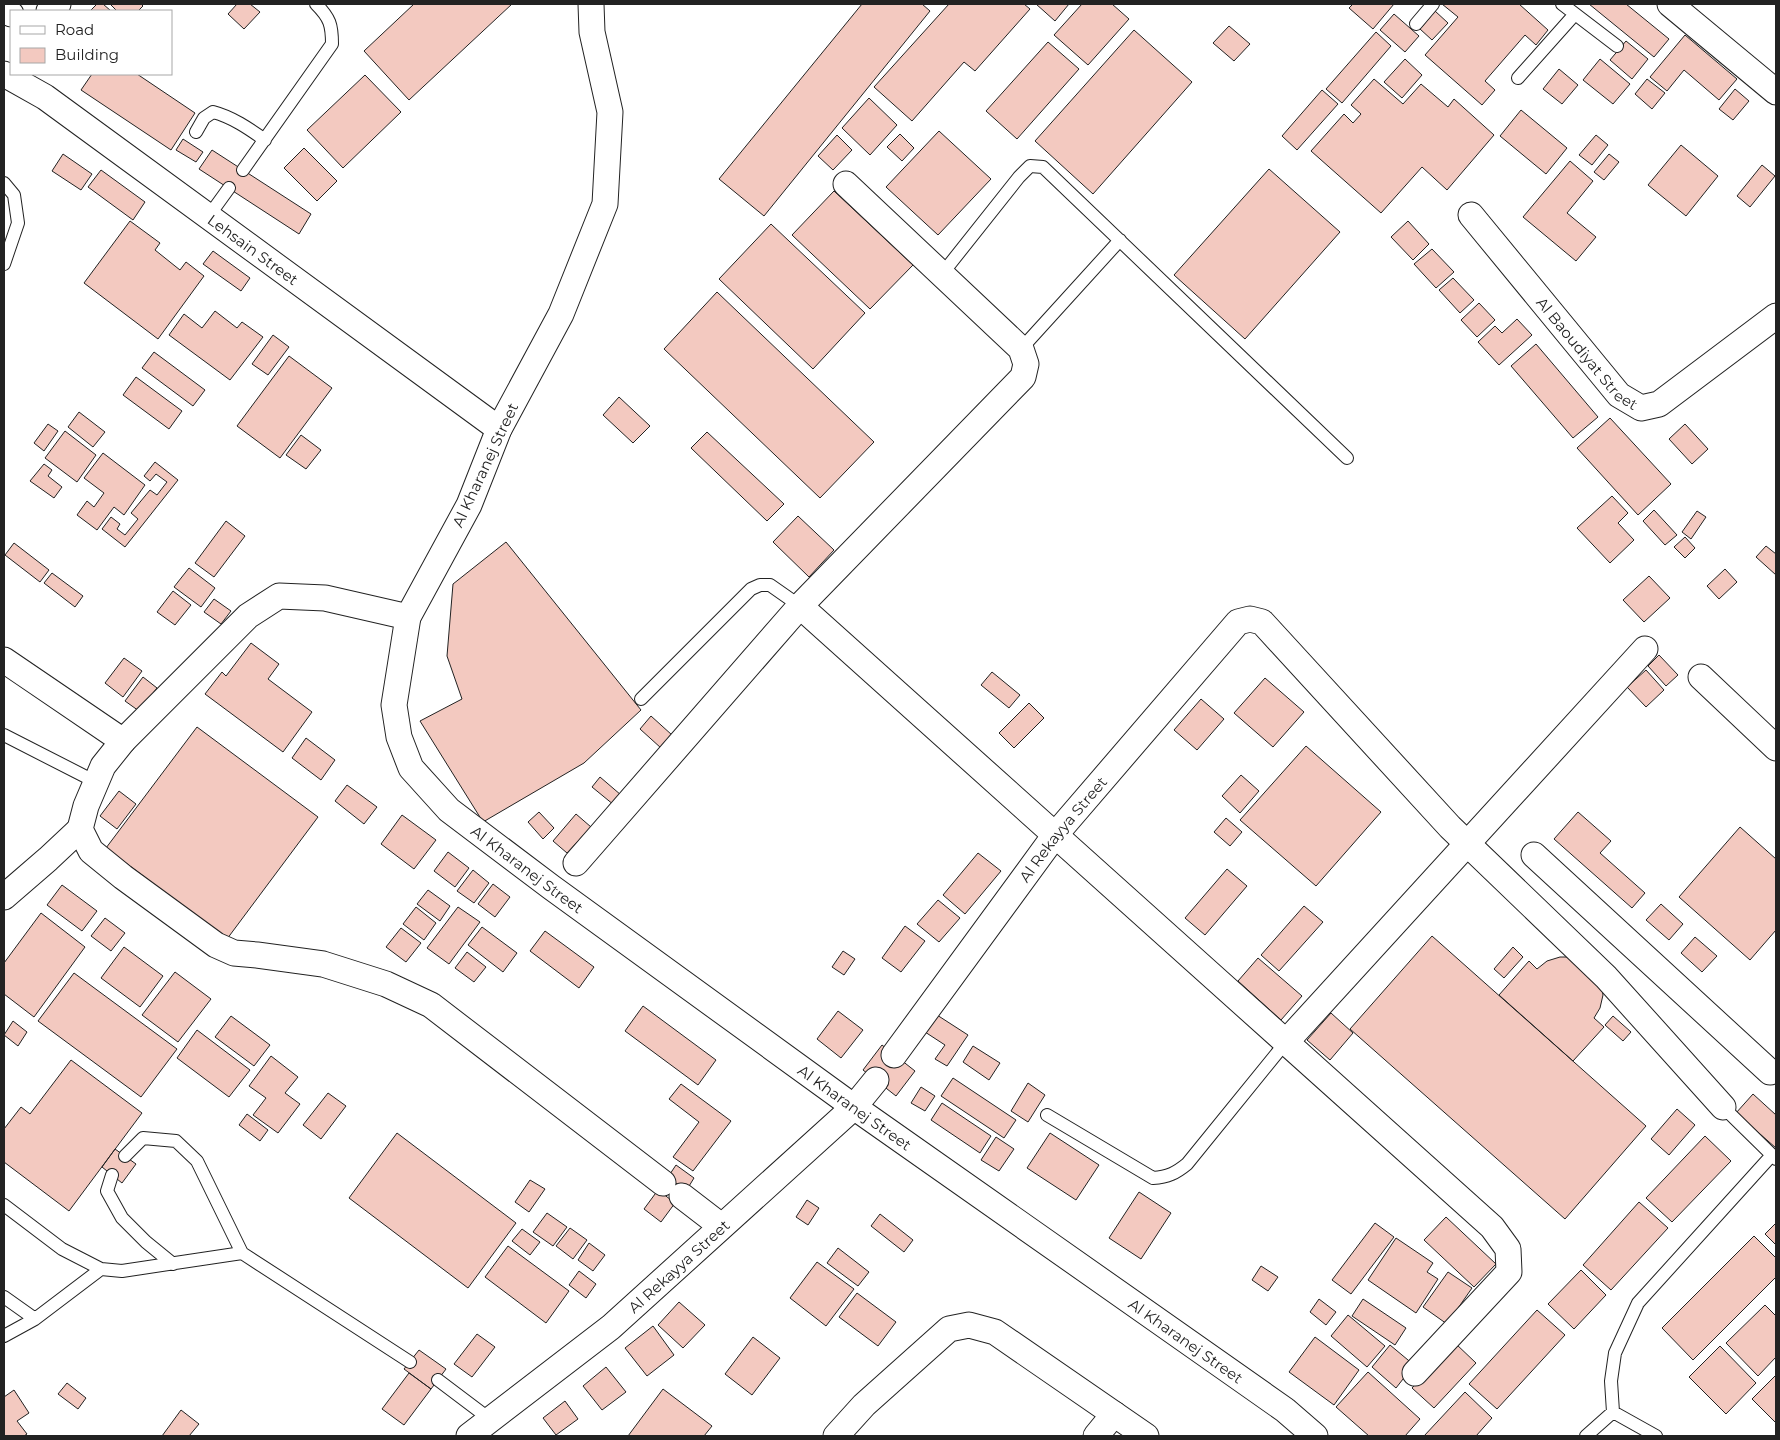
<svg xmlns="http://www.w3.org/2000/svg" width="1780" height="1440" viewBox="0 0 1780 1440" font-family="Montserrat,sans-serif">
  <rect width="100%" height="100%" fill="#fff"/>
  <path fill="#f3c9c0" stroke="#222" d="M97,4H103L111,11H90Z
    M110,4H141L143,6L138,11H117Z
    M237,4H250L260,12L244,29L228,14Z
    M414,4H512L409,100L364,51Z
    M862,4H922L930,11L764,216L719,179Z
    M949,4H1024L1030,9L975,71L964,62L912,121L874,87Z
    M1036,4H1069L1055,21Z
    M1082,4H1112L1129,19L1088,65L1054,35Z
    M1353,4H1394L1373,29L1349,8Z
    M1442,4H1519L1548,30L1536,45L1525,35L1485,81L1495,90L1482,105L1425,55L1458,17Z
    M1589,4H1626L1669,39L1654,57Z
    M1435,11L1448,23L1432,40L1420,29Z
    M1394,14L1419,36L1405,52L1380,30Z
    M1229,26L1250,44L1234,61L1213,43Z
    M1134,30L1192,82L1093,194L1035,141Z
    M1376,32L1391,46L1342,103L1326,89Z
    M1685,35L1737,79L1719,100L1684,70L1667,91L1650,77Z
    M1626,41L1648,59L1632,79L1610,60Z
    M1048,42L1079,69L1017,139L986,111Z
    M1405,59L1422,75L1402,98L1384,82Z
    M1600,59L1630,84L1613,104L1583,80Z
    M1559,69L1578,85L1562,104L1543,89Z
    M92,74H137L195,113L171,150L81,90Z
    M365,75L401,112L343,168L307,130Z
    M1374,79L1403,104L1421,84L1448,107L1454,99L1494,135L1447,190L1422,167L1381,213L1311,151L1344,114L1353,123L1361,114L1351,105Z
    M1647,79L1665,93L1652,109L1635,94Z
    M1735,89L1749,101L1733,120L1719,109Z
    M1322,90L1338,104L1297,150L1282,136Z
    M869,98L897,125L870,155L842,128Z
    M1521,110L1567,148L1546,174L1500,136Z
    M939,131L991,179L938,235L886,187Z
    M900,134L914,148L902,161L887,147Z
    M837,135L852,150L833,170L818,156Z
    M1596,135L1608,145L1592,165L1579,155Z
    M183,139L203,152L196,162L176,150Z
    M1681,145L1718,176L1686,216L1648,185Z
    M304,148L337,181L317,201L284,168Z
    M212,150L311,214L299,234L199,169Z
    M63,154L92,174L81,190L52,171Z
    M1609,154L1619,162L1604,180L1594,172Z
    M1570,161L1593,181L1567,213L1596,237L1576,261L1523,217Z
    M1762,165L1775,176L1750,207L1737,196Z
    M1269,169L1340,232L1245,339L1174,275Z
    M101,170L145,202L133,220L88,187Z
    M834,191L913,265L870,309L792,235Z
    M130,221L160,243L155,250L180,270L186,262L204,276L158,339L84,283Z
    M1408,221L1429,244L1413,260L1391,237Z
    M771,224L865,313L813,369L719,279Z
    M1432,249L1454,272L1436,288L1414,264Z
    M213,251L250,278L241,291L203,264Z
    M1453,278L1474,300L1460,313L1439,290Z
    M717,292L874,442L820,498L664,349Z
    M1479,303L1495,320L1477,337L1461,320Z
    M215,311L237,328L242,322L263,337L230,380L169,335L184,314L202,328Z
    M1517,319L1532,335L1499,365L1478,342L1495,326L1502,333Z
    M273,335L289,347L268,375L252,364Z
    M1536,344L1598,417L1573,438L1511,366Z
    M154,352L205,390L193,406L142,368Z
    M289,356L332,388L280,458L237,426Z
    M136,377L182,411L169,429L123,395Z
    M619,397L650,426L633,443L603,415Z
    M79,412L105,432L93,447L68,427Z
    M1610,418L1671,484L1638,515L1577,448Z
    M48,424L58,431L44,451L34,443Z
    M1685,424L1708,449L1692,464L1669,439Z
    M65,431L96,455L77,482L45,458Z
    M707,432L784,504L767,521L691,448Z
    M301,435L321,450L306,469L286,455Z
    M103,453L145,485L124,515L114,507L97,530L77,515L87,501L94,507L104,493L84,478Z
    M155,462L178,480L125,547L102,529L111,517L120,524L117,529L125,535L138,519L131,513L150,490L157,495L167,482L156,474L150,481L144,476Z
    M44,464L52,470L48,476L62,487L54,498L30,481Z
    M1612,496L1628,513L1618,523L1634,540L1610,563L1577,528Z
    M1654,510L1677,535L1665,545L1643,521Z
    M1697,511L1706,517L1691,539L1682,532Z
    M798,516L834,550L809,577L773,542Z
    M226,521L245,536L214,577L195,563Z
    M1685,537L1695,548L1685,558L1674,547Z
    M506,542L641,710L584,763L483,822L420,721L462,699L447,656L453,584Z
    M14,543L49,570L40,582L5,555Z
    M1766,546L1776,554V575L1756,557Z
    M189,568L215,588L201,607L174,587Z
    M1725,569L1737,582L1719,599L1707,586Z
    M52,573L83,596L75,607L44,583Z
    M1649,576L1670,598L1644,622L1623,600Z
    M173,591L191,605L175,625L157,612Z
    M214,599L231,611L221,624L204,612Z
    M251,643L279,664L268,679L312,712L283,752L205,694L222,672L226,676Z
    M1659,655L1678,675L1666,686L1648,666Z
    M124,658L142,671L123,697L105,683Z
    M1646,670L1664,690L1646,707L1627,687Z
    M992,672L1020,695L1009,708L981,685Z
    M143,677L157,688L139,711L125,701Z
    M1265,678L1304,712L1273,747L1234,713Z
    M1201,699L1224,719L1197,750L1174,730Z
    M1029,703L1044,718L1014,748L999,733Z
    M651,716L672,735L661,748L640,729Z
    M197,727L318,817L227,939L106,848Z
    M306,738L335,760L321,780L292,758Z
    M1306,746L1381,812L1316,886L1240,820Z
    M1241,775L1259,791L1240,813L1222,796Z
    M600,777L621,795L614,805L592,787Z
    M347,785L377,807L364,824L335,801Z
    M119,791L136,804L117,829L100,816Z
    M539,812L554,828L543,839L528,822Z
    M1578,812L1611,841L1600,853L1645,893L1632,908L1554,839Z
    M576,814L591,827L567,853L553,841Z
    M402,815L436,840L414,869L381,844Z
    M1226,818L1242,832L1230,846L1214,832Z
    M1740,827L1776,859V930L1750,960L1679,897Z
    M448,852L469,868L455,887L434,871Z
    M978,853L1001,871L965,914L943,895Z
    M1227,869L1247,886L1205,935L1185,918Z
    M473,870L489,883L474,903L457,891Z
    M493,884L510,897L495,917L478,904Z
    M62,885L97,911L82,931L47,905Z
    M428,890L450,906L440,921L417,904Z
    M938,900L960,918L939,942L917,924Z
    M1661,904L1683,924L1669,940L1646,920Z
    M1304,906L1323,922L1279,971L1261,955Z
    M416,907L436,923L424,940L403,924Z
    M458,907L480,922L449,964L427,948Z
    M41,913L85,947L34,1017L4,994V963Z
    M105,918L125,933L111,951L91,936Z
    M905,926L925,941L901,972L882,958Z
    M482,927L517,953L503,972L468,945Z
    M401,928L421,943L406,962L386,947Z
    M545,931L594,967L579,988L530,951Z
    M1432,936L1646,1126L1565,1219L1350,1029Z
    M1695,937L1717,956L1702,972L1681,953Z
    M124,947L163,976L140,1007L101,978Z
    M1513,947L1523,957L1504,978L1494,969Z
    M843,951L855,959L844,975L832,967Z
    M467,952L486,967L474,982L455,968Z
    M1560,957H1573L1601,982L1603,995L1600,1008L1594,1018L1604,1027L1573,1061L1499,995L1529,961L1537,969L1547,961Z
    M1258,958L1302,996L1281,1020L1238,981Z
    M175,972L211,999L178,1042L142,1015Z
    M74,973L177,1049L141,1097L38,1021Z
    M643,1006L716,1060L698,1085L625,1031Z
    M838,1011L863,1030L841,1058L817,1039Z
    M1331,1013L1353,1033L1330,1060L1307,1040Z
    M937,1015L968,1035L947,1066L935,1059L945,1045L925,1032Z
    M231,1016L270,1045L254,1066L215,1037Z
    M1613,1016L1631,1032L1623,1041L1605,1025Z
    M13,1021L27,1032L18,1046L4,1035Z
    M197,1030L250,1070L229,1097L177,1058Z
    M882,1045L915,1071L896,1096L863,1070Z
    M973,1046L1000,1063L989,1080L963,1062Z
    M271,1056L298,1077L285,1093L300,1104L278,1133L253,1115L266,1098L249,1086Z
    M71,1060L142,1113L69,1211L4,1162V1129L21,1107L30,1114Z
    M953,1078L1016,1120L1004,1138L941,1096Z
    M1028,1083L1045,1095L1028,1122L1011,1111Z
    M681,1084L731,1121L693,1171L673,1157L699,1122L669,1099Z
    M921,1087L935,1096L925,1111L911,1103Z
    M328,1093L346,1106L321,1139L303,1125Z
    M1753,1094L1776,1115V1148L1736,1113Z
    M942,1103L991,1136L980,1153L931,1120Z
    M1677,1109L1695,1125L1669,1155L1651,1139Z
    M247,1114L268,1130L260,1141L239,1125Z
    M397,1133L516,1223L468,1288L349,1198Z
    M1050,1133L1099,1165L1076,1200L1027,1168Z
    M1705,1136L1731,1161L1672,1222L1646,1198Z
    M996,1137L1014,1149L999,1171L981,1160Z
    M115,1149L136,1164L122,1183L102,1167Z
    M676,1165L694,1178L686,1191L668,1177Z
    M530,1180L545,1189L529,1212L515,1202Z
    M658,1190L675,1203L661,1222L644,1209Z
    M1139,1192L1171,1213L1141,1259L1109,1238Z
    M807,1200L819,1208L808,1225L796,1217Z
    M1639,1202L1668,1228L1611,1290L1583,1265Z
    M547,1213L567,1227L553,1246L533,1232Z
    M880,1214L913,1240L904,1252L871,1226Z
    M1446,1217L1496,1264L1474,1287L1424,1240Z
    M1375,1223L1394,1237L1351,1294L1332,1280Z
    M1776,1223V1245L1765,1234Z
    M570,1228L587,1240L573,1259L556,1246Z
    M522,1229L540,1242L530,1255L512,1241Z
    M1754,1236L1776,1258V1277L1693,1360L1662,1328Z
    M1396,1238L1433,1263L1427,1272L1438,1279L1416,1313L1368,1280Z
    M589,1243L605,1255L593,1271L578,1260Z
    M508,1246L569,1291L546,1323L485,1277Z
    M838,1248L869,1272L858,1286L827,1263Z
    M817,1262L854,1289L826,1326L790,1298Z
    M1261,1266L1278,1277L1268,1291L1252,1280Z
    M1581,1270L1606,1295L1574,1329L1548,1304Z
    M579,1271L596,1284L586,1298L569,1285Z
    M1448,1272L1472,1288L1447,1324L1423,1307Z
    M857,1293L896,1322L878,1346L839,1317Z
    M1319,1299L1336,1312L1326,1325L1310,1312Z
    M1363,1299L1406,1328L1395,1345L1352,1316Z
    M679,1302L705,1325L683,1348L658,1325Z
    M1765,1305L1776,1316V1357L1758,1376L1726,1343Z
    M1537,1310L1565,1335L1497,1409L1469,1384Z
    M1348,1315L1385,1346L1367,1367L1331,1336Z
    M653,1326L674,1355L647,1376L625,1348Z
    M477,1334L495,1347L472,1377L454,1364Z
    M753,1337L780,1358L752,1395L725,1374Z
    M1315,1337L1359,1370L1334,1405L1289,1372Z
    M1455,1343L1476,1363L1434,1408L1412,1388Z
    M1390,1345L1414,1365L1396,1388L1372,1367Z
    M1720,1346L1756,1383L1726,1414L1689,1377Z
    M419,1350L446,1369L431,1389L404,1369Z
    M606,1367L626,1392L602,1410L583,1386Z
    M1368,1372L1420,1419L1405,1436H1369L1336,1407Z
    M409,1373L431,1389L404,1425L382,1409Z
    M1776,1375V1423L1752,1399Z
    M67,1383L86,1398L78,1409L58,1394Z
    M663,1389L712,1426L704,1436H628Z
    M14,1390L29,1413L17,1421L27,1434L24,1436H4V1397Z
    M1465,1392L1492,1418L1476,1436H1424Z
    M565,1401L578,1419L556,1435L543,1418Z
    M181,1410L199,1424L189,1436H162Z"/>
  <g fill="none" stroke-linecap="round" stroke-linejoin="round">
    <g stroke="#222" stroke-width="14">
      <path id="lane" d="M1562,4L1617,46
        M1416,24L1433,4
        M1518,78L1575,14
        M196,132L204,118L213,112C232,117 248,128 265,140
        M243,170L332,44C332,25 330,18 316,4
        M4,183L14,195L18,223L4,264
        M208,217L229,188
        M942,274L1019,177L1030,166L1043,167L1347,458
        M1021,349L1120,240
        M641,699L751,589L760,585H770L800,606
        M4,735L96,782
        M1723,1107L1776,1159
        M1047,1115L1153,1178C1168,1177 1176,1173 1187,1164L1286,1042
        M125,1156L143,1138L176,1141L197,1161L242,1253
        M112,1175L107,1191L122,1218L146,1242L173,1264
        M4,1205L62,1249L101,1269L122,1271L242,1253L410,1362
        M4,1297L35,1319
        M4,1336L35,1319L101,1269
        M438,1380L491,1420
        M1613,1412L1656,1436
        M1586,1436L1613,1412L1611,1381L1615,1353L1638,1303L1772,1155"/>
    </g>
    <g stroke="#222" stroke-width="27">
      <g id="street">
        <path id="s1" d="M591,4L592,32L610,112L605,204L561,314L499,429L469,505L408,617L394,705L399,737L411,768L449,810L551,887L854,1107L1285,1410L1315,1436"/>
        <path d="M1670,4L1776,92"/>
        <path d="M4,10L11,14"/>
        <path d="M49,11L58,4"/>
        <path id="s2" d="M4,74L45,97L499,429"/>
        <path id="s3" d="M1471,215L1619,395L1641,408L1659,404L1776,316"/>
        <path d="M800,606L1492,1227L1508,1249L1509,1272L1415,1373"/>
        <path d="M4,660L123,741L248,616L279,596L325,598L408,617"/>
        <path d="M1701,677L1776,748"/>
        <path d="M123,741L103,766L86,806L80,829L91,851L123,877L216,945L234,953L257,955L323,964L386,984L431,1005L663,1183"/>
        <path d="M1534,855L1770,1072"/>
        <path d="M576,863L800,606L1023,377L1026,364L1021,349L846,184"/>
        <path d="M4,897L48,859L80,829"/>
        <path d="M1286,1042L1645,649"/>
        <path id="s4" d="M894,1055L1055,835L1238,622L1250,619L1262,622L1450,827L1606,977L1723,1107"/>
        <path d="M682,1196L721,1226"/>
        <path id="s5" d="M469,1436L611,1327L854,1107L876,1080"/>
        <path d="M836,1436L864,1405L949,1329L969,1325L995,1332L1146,1436"/>
        <path d="M1096,1436L1114,1414"/>
      </g>
    </g>
    <use href="#lane" stroke="#fff" stroke-width="12"/>
    <use href="#street" stroke="#fff" stroke-width="25"/>
  </g>
  <g text-anchor="middle" dominant-baseline="central" stroke-width="4" stroke-linejoin="round" paint-order="stroke">
    <g font-size="15" fill="#222" stroke="#fff">
      <text stroke="none"><textPath href="#s2" startOffset="305">Lehsain Street</textPath></text>
      <text stroke="none"><textPath href="#s3" startOffset="181">Al Baoudiyat Street</textPath></text>
      <text transform="translate(485 465) rotate(-65)">Al Kharanej Street</text>
      <text stroke="none"><textPath href="#s4" startOffset="282">Al Rekayya Street</textPath></text>
      <text stroke="none"><textPath href="#s1" startOffset="970">Al Kharanej Street</textPath></text>
      <text stroke="none"><textPath href="#s1" startOffset="1375">Al Kharanej Street</textPath></text>
      <text stroke="none"><textPath href="#s5" startOffset="270">Al Rekayya Street</textPath></text>
      <text stroke="none"><textPath href="#s1" startOffset="1780">Al Kharanej Street</textPath></text>
    </g>
  </g>
  <rect width="1780" height="1440" fill="none" stroke="#222222" stroke-width="10"/>
  <rect x="10" y="10" width="162" height="65" fill="#ffffff" stroke="#a7a7a7"/>
  <rect x="20" y="26" width="25" height="8" fill="#ffffff" stroke="#a7a7a7"/>
  <text x="55" y="35" font-size="15" fill="#222222">Road</text>
  <rect x="20" y="48" width="25" height="15" fill="#f3c9c0" stroke="#a7a7a7"/>
  <text x="55" y="60" font-size="15" fill="#222222">Building</text>
</svg>
